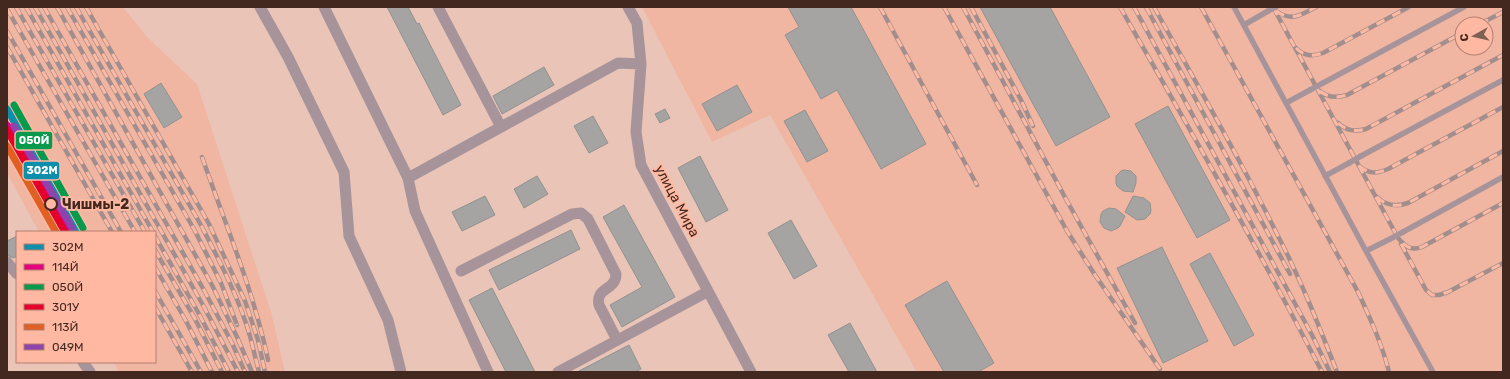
<svg xmlns="http://www.w3.org/2000/svg" width="1510" height="379" viewBox="0 0 1510 379" font-family="Rubik,sans-serif">
  <rect width="100%" height="100%" fill="#eac4b7"/>
  <path fill="#f1b6a2" fill-rule="evenodd" d="M7,7H123L147,37L197,84L271,312L285,372H119L113,362H155V232H39L7,173Z
    M642,7H1503V372H917L770,115L712,142ZM1462,24H1486V48H1462Z"/>
  <path fill="#a6a4a2" stroke="#919290" d="M387,7H408L417,24L419,23L461,105L443,115Z
    M788,7H851L926,144L881,169L837,90L821,99L785,35L799,27Z
    M980,7H1050L1110,117L1056,146Z
    M544,67L554,85L502,114L493,96Z
    M161,83L182,117L164,128L144,94Z
    M737,85L752,112L717,131L702,104Z
    M1168,106L1230,220L1197,238L1135,124Z
    M665,109L670,118L660,123L655,114Z
    M805,110L828,151L807,162L784,121Z
    M593,116L608,143L589,153L574,126Z
    M700,156L728,210L706,222L678,168Z
    M1124,170L1131,171L1136,176V183L1133,192L1123,191L1117,186L1116,183V176L1121,171Z
    M537,176L548,194L524,208L514,189Z
    M485,196L495,215L462,231L452,212Z
    M1133,196L1144,198L1150,203L1151,211L1150,214L1145,219L1137,220L1125,212Z
    M624,205L675,297L622,327L610,305L642,287L603,217Z
    M1109,208L1116,209L1125,216L1120,226L1118,228L1111,231L1104,228L1100,222L1101,214L1103,211Z
    M791,220L817,266L794,279L768,233Z
    M571,230L580,249L499,290L489,270Z
    M17,236V256L13,258L7,255V241Z
    M1162,247L1208,341L1163,363L1117,268Z
    M1210,253L1254,335L1234,346L1190,264Z
    M947,281L994,363L978,372H944L905,305Z
    M492,288L535,372H506L469,300Z
    M850,323L877,372H849L828,335Z
    M629,345L641,369L635,372H577Z"/>
  <g fill="none" stroke-linecap="round" stroke-linejoin="round">
    <path stroke="#a6949a" stroke-width="5.5" d="M1234,7L1366,251L1390,239
      M1244,25L1268,11
      M1323,83L1464,7
      M1286,103L1310,90
      M1361,156L1503,80
      M1325,176L1349,163
      M1403,232L1503,177
      M1366,251L1433,372"/>
    <path stroke="#a6949a" stroke-width="11" d="M260,7L288,57L344,172L349,236L388,320L401,372
      M324,7L408,178L415,211L488,372
      M438,7L501,127
      M628,7L637,23L641,64L636,132L641,165L751,372
      M408,178L618,63L641,64
      M7,262L17,274
      M461,271L572,214L581,213L588,219L616,274C616,291 595,287 599,305L617,340
      M83,362L90,372
      M558,372L707,292"/>
    <g stroke="#a38e8d" stroke-width="4.5">
      <path id="rail" d="M16,7L145,232
        M26,7L153,232
        M35,7L204,307L238,372
        M44,7L205,292L232,343L245,372
        M57,7L212,285L237,337L252,372
        M67,7L195,231L221,283L237,325
        M76,7L202,227C220,262 239,298 250,336C253,348 256,360 259,372
        M86,7L209,224L245,301L258,340L265,372
        M880,7L977,185
        M944,7L1067,231L1095,275L1160,369
        M963,7L1067,201L1135,323
        M971,7L1021,100L1033,126
        M1120,7C1189,128 1258,248 1322,372
        M1134,7L1312,335L1330,372
        M1146,7L1290,274
        M1154,7C1196,83 1240,158 1278,236C1301,280 1319,326 1337,372
        M1201,7L1358,292C1370,318 1382,344 1389,372
        M1273,7L1398,238C1406,247 1411,251 1422,247L1503,203
        M7,9L135,232
        M1276,11C1292,22 1301,15 1316,7
        M1480,24L1503,12
        M7,31L121,232
        M7,47L112,232
        M1296,48C1304,56 1312,57 1323,53L1409,7
        M1320,91C1328,98 1337,98 1347,95L1462,33
        M1338,123C1347,131 1355,132 1366,129L1503,55
        M202,157C225,223 254,292 268,360
        M1359,166C1369,174 1376,174 1388,169L1503,107
        M1377,197C1386,206 1396,207 1408,203L1503,151
        M155,236L199,314L229,372
        M1401,244L1426,290L1432,295H1439L1448,292L1503,263
        M155,250L194,317L222,372
        M155,267L186,321L212,372
        M155,291L201,372
        M155,307L192,372"/>
    </g>
    <use href="#rail" stroke="#ffb9a2" stroke-width="3" stroke-dasharray="9" stroke-linecap="butt"/>
    <path stroke="#a6949a" stroke-width="5.5" d="M1268,11L1276,7
      M1310,90L1323,83
      M1349,163L1361,156
      M1390,239L1403,232"/>
    <g stroke="#ffb9a2" stroke-width="10">
      <path id="rail-1" d="M7,109L76,232"/>
    </g>
    <g stroke="#ffb9a2" stroke-width="10">
      <path id="rail-2" d="M7,125L67,232"/>
    </g>
    <g stroke="#ffb9a2" stroke-width="10">
      <path id="rail-3" d="M14,105L83,228"/>
    </g>
    <g stroke="#ffb9a2" stroke-width="10">
      <path id="rail-4" d="M7,130L65,232"/>
    </g>
    <g stroke="#ffb9a2" stroke-width="10">
      <path id="rail-5" d="M7,146L56,232"/>
    </g>
    <g stroke="#ffb9a2" stroke-width="10">
      <path id="rail-6" d="M14,126L72,228"/>
    </g>
    <use href="#rail-1" stroke="#0d8fab" stroke-width="7"/>
    <use href="#rail-2" stroke="#e5007d" stroke-width="7"/>
    <use href="#rail-3" stroke="#07994c" stroke-width="7"/>
    <use href="#rail-4" stroke="#e4002b" stroke-width="7"/>
    <use href="#rail-5" stroke="#e05f22" stroke-width="7"/>
    <use href="#rail-6" stroke="#8e44ad" stroke-width="7"/>
  </g>
  <circle fill="#ffb9a2" stroke="#432820" stroke-width="2" cx="51" cy="204" r="6"/>
  <g text-anchor="middle" dominant-baseline="central" stroke-width="4" stroke-linejoin="round" paint-order="stroke">
    <g font-size="14" fill="#432820" stroke="#ffb9a2">
      <text transform="translate(677 201) rotate(62)">улица Мира</text>
    </g>
    <g font-size="14" font-weight="bold" fill="#432820" stroke="#ffb9a2" text-anchor="start">
      <text x="62" y="204">Чишмы-2</text>
    </g>
  </g>
  <g stroke="#ffb9a2" stroke-width="1.5">
    <rect x="15" y="131" width="38" height="19" rx="4" fill="#07994c"/>
    <rect x="23" y="161" width="37" height="19" rx="4" fill="#0d8fab"/>
  </g>
  <g font-size="11" text-anchor="middle" font-weight="bold" fill="#fff">
    <text x="34" y="144">050Й</text>
    <text x="42" y="174">302М</text>
  </g>
  <rect width="1510" height="379" fill="none" stroke="#432820" stroke-width="16"/>
  <rect x="16" y="231" width="140" height="132" fill="#ffb9a2" stroke="#b47f6e"/>
  <rect x="24" y="244" width="20" height="6" fill="#0d8fab" stroke="#b47f6e"/>
  <text x="52" y="251" font-size="12" fill="#432820">302М</text>
  <rect x="24" y="264" width="20" height="6" fill="#e5007d" stroke="#b47f6e"/>
  <text x="52" y="271" font-size="12" fill="#432820">114Й</text>
  <rect x="24" y="284" width="20" height="6" fill="#07994c" stroke="#b47f6e"/>
  <text x="52" y="291" font-size="12" fill="#432820">050Й</text>
  <rect x="24" y="304" width="20" height="6" fill="#e4002b" stroke="#b47f6e"/>
  <text x="52" y="311" font-size="12" fill="#432820">301У</text>
  <rect x="24" y="324" width="20" height="6" fill="#e05f22" stroke="#b47f6e"/>
  <text x="52" y="331" font-size="12" fill="#432820">113Й</text>
  <rect x="24" y="344" width="20" height="6" fill="#8e44ad" stroke="#b47f6e"/>
  <text x="52" y="351" font-size="12" fill="#432820">049М</text>
  <g transform="translate(1474 36) rotate(262)"><circle r="19" fill="#ffb9a2" stroke="#b47f6e"/>
  <path d="M0-3L7 15L0 10L-7 15Z" fill="#7d5f55"/>
  <text y="-6" font-size="11" font-weight="bold" text-anchor="middle" fill="#432820">С</text>
  </g>
</svg>
